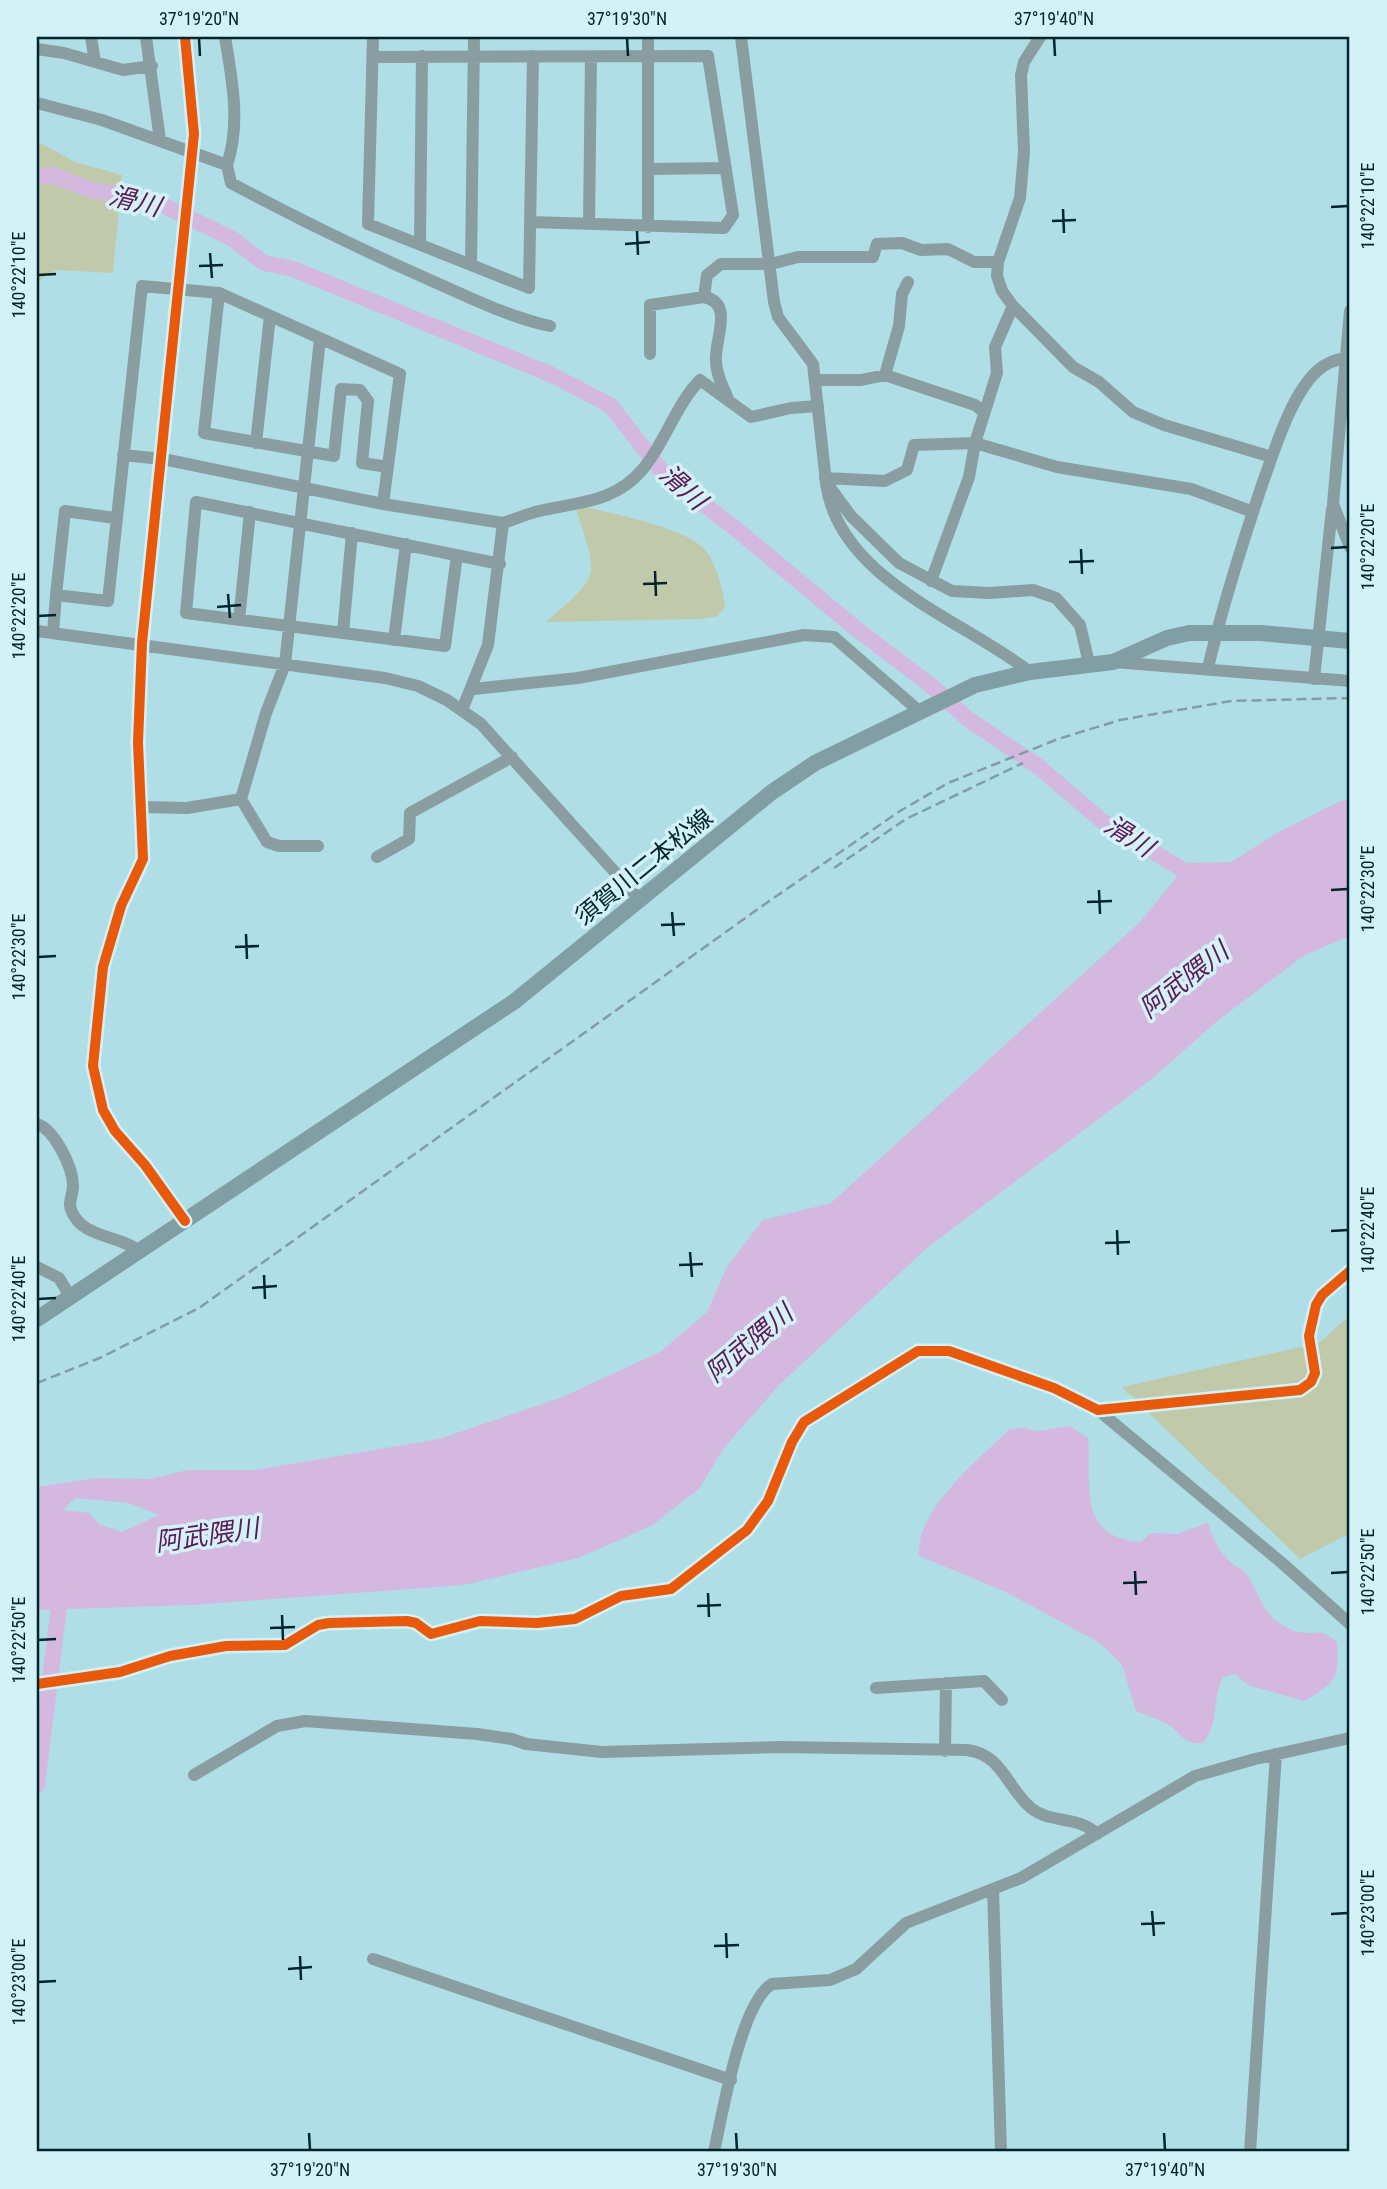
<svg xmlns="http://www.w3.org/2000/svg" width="1387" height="2189" viewBox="0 0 1387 2189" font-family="'Roboto Condensed','Noto Sans JP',sans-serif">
  <rect width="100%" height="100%" fill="#afdee7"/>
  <path fill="#c0caab" d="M37,141L75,162L122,175L113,273L56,270L37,282Z
    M575,505C605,512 688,527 706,551C717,566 723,589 725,607L718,616L701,619L546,622C606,570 596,577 575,505Z
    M1350,1315V1533L1300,1559L1122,1387L1319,1343Z"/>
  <path fill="#d5b8df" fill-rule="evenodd" d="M1350,799V936L1305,955L1216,1022L1154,1077L928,1247L779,1385L723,1449L699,1489L651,1526L578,1558L464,1585L192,1605L37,1610V1487L96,1478L151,1479L187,1470H255L439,1439L560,1398L660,1352L707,1312L727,1267L763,1220L831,1203L1140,922L1188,863L1231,862L1277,833L1338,802ZM75,1498L129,1503L159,1515L122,1532L100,1525L89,1513L63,1510Z
    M1070,1426L1088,1438C1092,1486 1076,1537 1141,1542L1151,1533L1177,1534L1208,1523C1213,1538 1219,1553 1233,1564C1237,1568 1242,1568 1246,1573C1261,1596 1263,1619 1292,1630C1313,1638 1317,1625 1337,1642C1340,1679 1335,1682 1305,1701L1248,1685L1235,1674L1223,1677C1212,1699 1219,1725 1203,1743C1184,1745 1182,1734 1169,1725C1159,1719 1146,1715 1136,1711L1122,1665L1100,1643L1004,1591L919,1556C915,1510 980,1458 1010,1429L1024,1428L1038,1431Z"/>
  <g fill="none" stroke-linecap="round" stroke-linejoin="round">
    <path stroke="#d5b8df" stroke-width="16" d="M37,177L52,175L91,190L152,200L233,239L264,263L293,269L550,374L610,405L664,474L731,525L854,627L930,685L968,719L1039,767L1102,821L1200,880
      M37,1785L61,1590"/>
    <path stroke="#8a9da0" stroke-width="12" d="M91,37L95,62
      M146,37L160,140
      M225,37C232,79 241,123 227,165
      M373,37L368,224L529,288L533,56
      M741,37L774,302L778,317L813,364L826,482L851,516L899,563L952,591L989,593L1033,590L1056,598L1080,625L1089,663
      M37,49L64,53L123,70L152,66
      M373,57L708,56L733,215L724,228L531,222
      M37,103L102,120L227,165L231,183C296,218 362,250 430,280C469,297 508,317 550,326
      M648,169L726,168
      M589,224L591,57
      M648,227V37
      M420,244L422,56
      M471,264L474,37
      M219,293L204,433L334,456L341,389L360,390L368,401L362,463L388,467
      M704,297C735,303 714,340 716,361C716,375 723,386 728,399
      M1013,306L1073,367L1099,382L1133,412L1164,425L1272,457
      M1350,311L1333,504L1350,547
      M650,354V305L704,297L707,275L721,264H771L798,257H873L877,244L902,243L921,250L948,249L974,262H998
      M885,375L899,326L902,294L908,282
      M815,380H861L885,375L975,405L984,412
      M256,443L270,316
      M123,455L163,459L383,504L503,523L488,645L462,710
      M825,478L885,481L907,470L914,445L975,443L1057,467L1191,489L1253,512
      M826,484C840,580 962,619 1030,672
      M115,518L65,511L56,595L108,601L142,286L219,293L400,374L383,504
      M503,523C515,519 527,514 539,511C577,502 614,503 642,470C665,443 675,406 700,380L751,417L791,408L818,406
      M457,555L445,646L186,613L196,502L500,564
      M931,581L969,477L975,443L997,373L995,347L1013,306L1002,291L997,276L998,262L1020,198L1024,152L1021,75L1024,62L1040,37
      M239,620L250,512
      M37,631L385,678L418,686L447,700L481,724L641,901
      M53,633L56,595
      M343,633L352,533
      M394,640L406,544
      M1114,662L1350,681
      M1208,668C1223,603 1242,544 1263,482C1275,449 1291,395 1317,371C1326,363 1334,360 1346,358
      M1314,679L1332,509
      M473,689L578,678L804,635L834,637L919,711
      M241,799L266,713L285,664L320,339
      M143,807L187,808L241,799L267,842L279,846H318
      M377,857L409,839L410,813L512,757
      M37,1124C54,1129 73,1167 73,1186C73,1195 67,1203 72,1212C84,1239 119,1234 140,1252
      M185,1221L145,1165L115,1131L103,1110L93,1066L103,967L121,906L143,859L138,742L142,643L194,134L185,37
      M37,1267L59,1278L71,1298
      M1098,1410L1282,1563L1350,1624
      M876,1688L984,1681L1002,1700
      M945,1751L946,1683
      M194,1775L277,1726L305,1721L477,1734L512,1739L526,1744L602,1752L780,1747L967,1750C1002,1754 1007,1788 1031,1808C1050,1824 1078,1815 1097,1834
      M993,1889L1001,2152
      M373,1959L731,2080
      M714,2152C722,2115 741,2002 772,1984L830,1980L856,1969L906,1923L1021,1878L1195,1776L1255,1759L1350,1738
      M1250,2152L1276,1754"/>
    <path stroke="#819ea4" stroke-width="16" d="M37,1319L515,1001L772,792L815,763L975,685L1030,672L1113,662L1167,638L1189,633H1260L1350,641"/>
    <path stroke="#829da3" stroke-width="2.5" stroke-dasharray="10 5" stroke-linecap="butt" d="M834,868L906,819L1023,763
      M37,1383L102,1357L199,1308L765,904L900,811L948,783L1058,739L1120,720L1231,701L1350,698"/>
    <g stroke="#d2f2f8" stroke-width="15">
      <path id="cycleway" d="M185,1221L145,1165L115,1131L103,1110L93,1066L103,967L121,906L143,859L138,742L142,643L194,134L185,37
        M37,1684L120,1672L170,1656L226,1646L285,1645L318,1625L329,1623L407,1621L416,1623L431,1634L480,1621L537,1623L575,1619L621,1596L671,1589L747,1530L768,1501L792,1442L804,1422L918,1351H949L1054,1388L1098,1410L1300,1390L1311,1382L1315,1373L1309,1336L1316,1305L1322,1295L1350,1271"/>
    </g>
    <use href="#cycleway" stroke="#e8590c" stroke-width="10"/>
  </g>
  <path fill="none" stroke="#00242b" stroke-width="2.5" d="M199,38L200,56M627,38L628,56M1054,38L1055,56M1331,207L1348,206M1063,209L1064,233M1052,221L1076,220M637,231L638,255M625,244L650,242M210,253L212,278M199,266L223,265M38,275L56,274M1331,548L1348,547M1081,549L1082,574M1069,562L1094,561M655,571L656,596M643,584L667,583M228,594L230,618M217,607L241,605M38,616L56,615M1099,890L1100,914M1331,890L1348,889M1087,902L1112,901M672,912L674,936M661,925L685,924M246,934L247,959M235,947L259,946M38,957L56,956M1117,1230L1118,1255M1331,1231L1348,1230M1105,1243L1130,1242M690,1252L692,1277M679,1265L703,1264M264,1275L265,1299M252,1288L277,1286M38,1299L56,1298M1135,1571L1136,1595M1331,1573L1348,1572M1123,1583L1147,1582M708,1593L709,1617M697,1606L721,1605M282,1615L283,1640M270,1628L295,1627M38,1640L56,1639M1152,1911L1154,1936M1331,1914L1348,1913M1141,1924L1165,1923M726,1933L727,1958M714,1946L739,1945M300,1956L301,1980M288,1969L312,1967M38,1982L56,1981M309,2133L310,2150M736,2133L737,2150M1164,2133L1165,2150"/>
  <g text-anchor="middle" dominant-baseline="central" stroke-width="7" stroke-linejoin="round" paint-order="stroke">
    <g font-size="24" fill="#00242b" stroke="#d2f2f8">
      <text transform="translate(644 867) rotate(-39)">須賀川二本松線</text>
    </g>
    <g font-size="26" font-style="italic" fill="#5e1758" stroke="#d2f2f8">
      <text transform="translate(135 201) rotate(14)">滑川</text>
      <text transform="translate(683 487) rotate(42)">滑川</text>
      <text transform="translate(1129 836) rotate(32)">滑川</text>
      <text transform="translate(1184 980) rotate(-38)">阿武隈川</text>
      <text transform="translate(749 1343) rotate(-40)">阿武隈川</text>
      <text transform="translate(207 1535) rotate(-8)">阿武隈川</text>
    </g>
  </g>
  <rect width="1387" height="2189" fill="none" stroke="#d2f2f8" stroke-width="77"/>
  <rect x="38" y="38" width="1310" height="2112" fill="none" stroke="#00242b" stroke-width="2.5"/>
  <g font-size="18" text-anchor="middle" fill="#00242b">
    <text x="199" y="25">37°19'20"N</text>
    <text x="627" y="25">37°19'30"N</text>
    <text x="1054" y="25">37°19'40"N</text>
    <text transform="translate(1368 206) rotate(-90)" y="6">140°22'10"E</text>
    <text transform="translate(19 275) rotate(-90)" y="6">140°22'10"E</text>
    <text transform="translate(1368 547) rotate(-90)" y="6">140°22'20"E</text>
    <text transform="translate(19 616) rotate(-90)" y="6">140°22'20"E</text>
    <text transform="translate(1368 889) rotate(-90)" y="6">140°22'30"E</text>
    <text transform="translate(19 957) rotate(-90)" y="6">140°22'30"E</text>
    <text transform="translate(1368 1230) rotate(-90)" y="6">140°22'40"E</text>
    <text transform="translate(19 1299) rotate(-90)" y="6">140°22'40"E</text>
    <text transform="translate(1368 1572) rotate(-90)" y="6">140°22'50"E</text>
    <text transform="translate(19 1640) rotate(-90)" y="6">140°22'50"E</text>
    <text transform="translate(1368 1913) rotate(-90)" y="6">140°23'00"E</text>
    <text transform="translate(19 1982) rotate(-90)" y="6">140°23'00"E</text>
    <text x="310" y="2176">37°19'20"N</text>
    <text x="737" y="2176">37°19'30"N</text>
    <text x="1165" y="2176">37°19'40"N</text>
  </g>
</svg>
